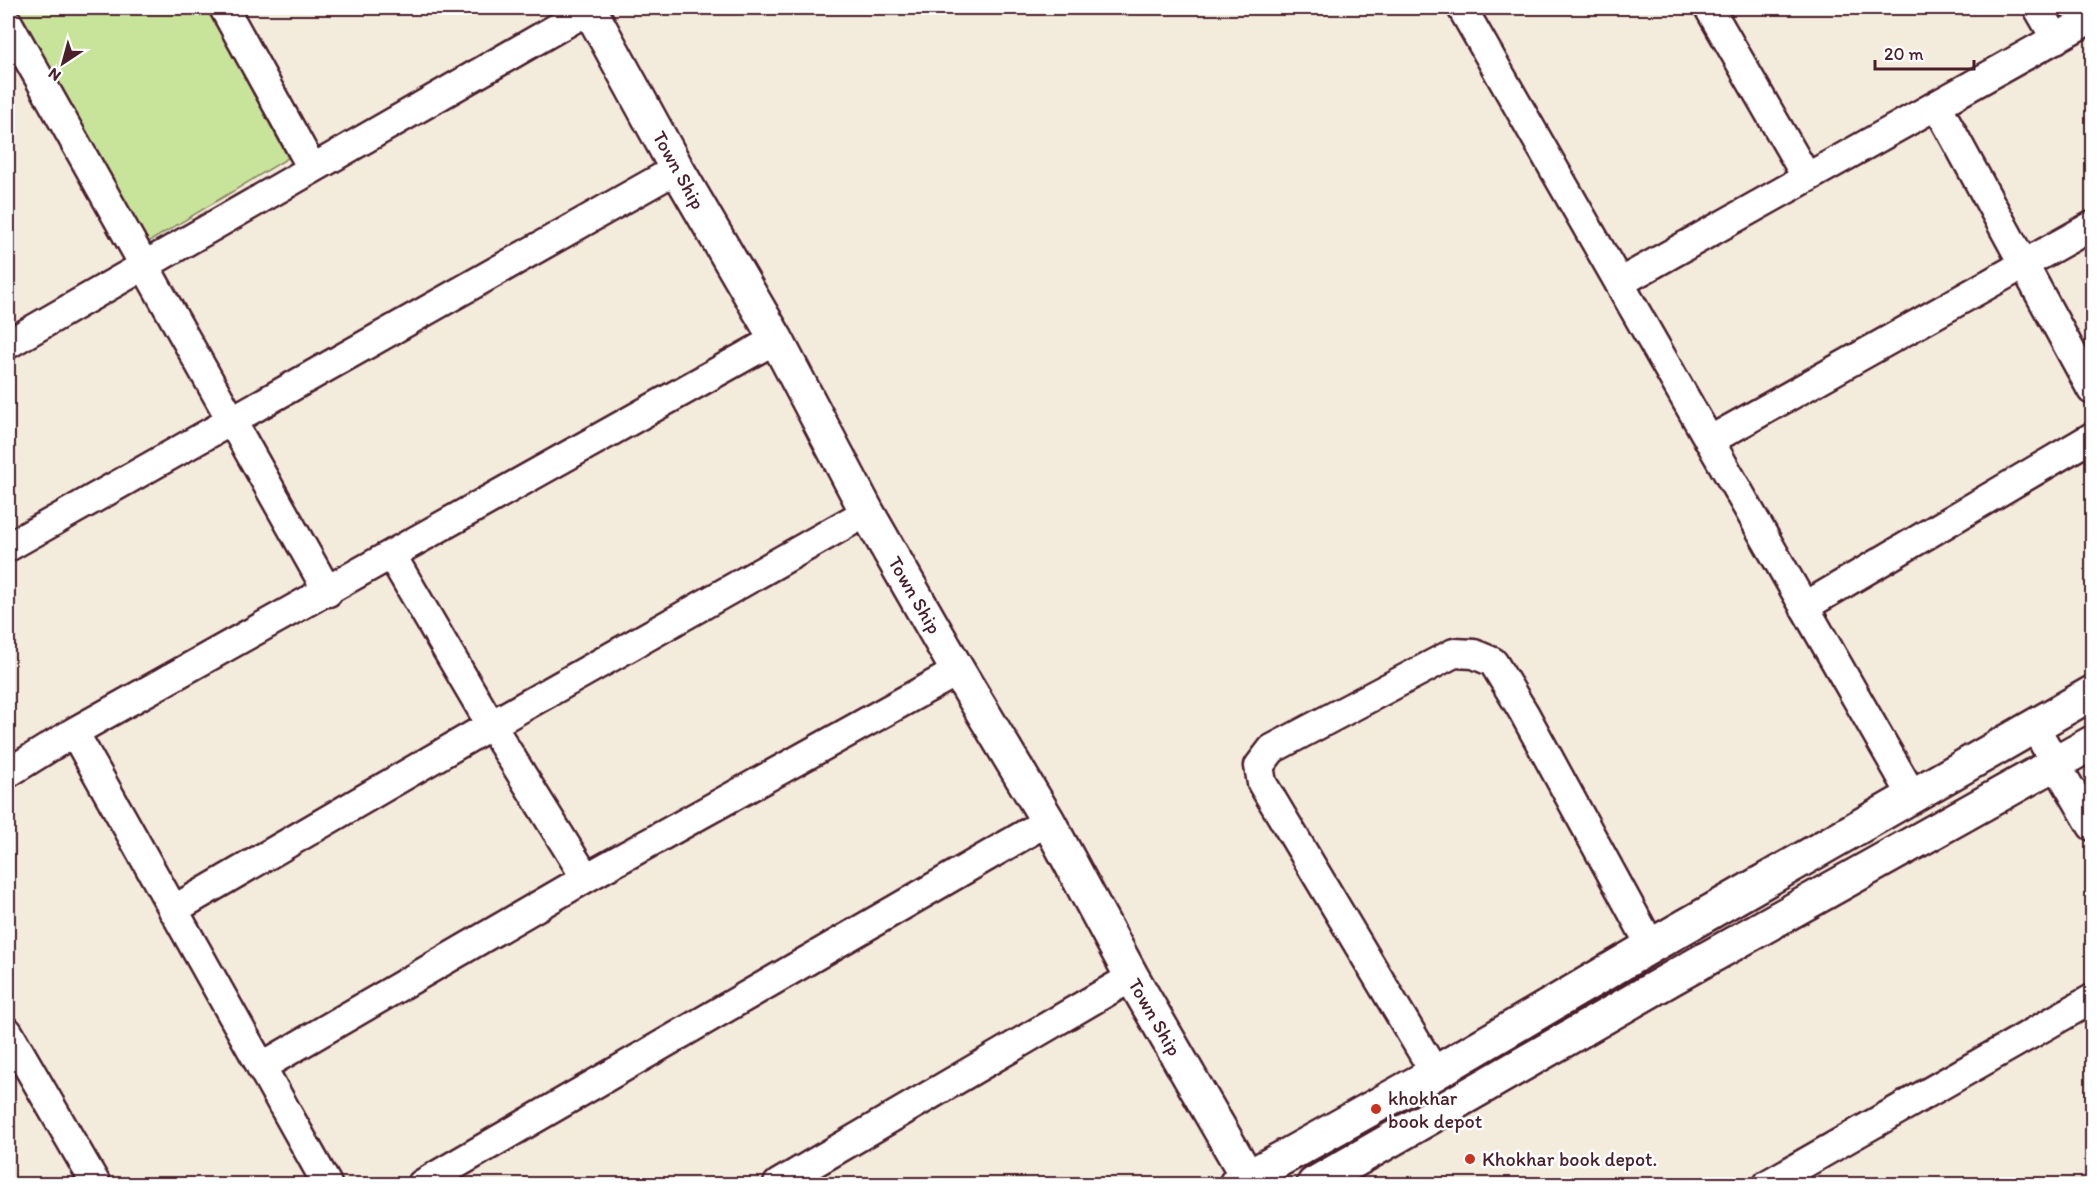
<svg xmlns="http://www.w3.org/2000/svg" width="2100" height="1192" viewBox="0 0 2100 1192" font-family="Itim,sans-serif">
  <rect width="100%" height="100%" fill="#f3ebdc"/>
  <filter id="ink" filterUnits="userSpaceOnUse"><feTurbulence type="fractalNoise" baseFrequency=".0167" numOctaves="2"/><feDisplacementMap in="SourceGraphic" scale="12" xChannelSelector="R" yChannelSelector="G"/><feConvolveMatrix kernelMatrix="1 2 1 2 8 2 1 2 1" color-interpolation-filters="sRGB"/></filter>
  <g filter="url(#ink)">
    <path fill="#c8e39a" stroke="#898162" stroke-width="1.5" d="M14,8H207L288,158L147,243Z"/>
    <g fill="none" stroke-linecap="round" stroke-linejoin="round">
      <g stroke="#4a1f2b" stroke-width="33">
        <path id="minor" d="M224,8L312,168
          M1462,8L1912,795
          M1709,8L1807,178
          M2038,8L2056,39
          M8,23L328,592
          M1937,105L2092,390
          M1619,283L2092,18
          M8,344L592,8
          M1709,441L2092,226
          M8,547L677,169
          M392,556L491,725L586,878
          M1804,607L2092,437
          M2034,726L2092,826
          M8,773L74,732
          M173,910L491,725L867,512
          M8,1032L96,1184
          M261,1067L586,878L958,671
          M1435,1073L1262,783L1259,766L1272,749L1454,653L1474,654L1493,662L1524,713L1651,946
          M327,1184L74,732L776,339
          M422,1184L1048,821
          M778,1184L1132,977
          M1768,1184L2092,999"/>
      </g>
      <g stroke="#4a1f2b" stroke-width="38">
        <path id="tertiary" d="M589,8L677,169L776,339L867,512L958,671L1048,821L1132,977L1248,1178"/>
      </g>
      <g stroke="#4a1f2b" stroke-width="38">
        <path id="secondary" d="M1236,1184L1435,1073L1651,946L2092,693
          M1314,1184L1674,977L2092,743"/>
      </g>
      <use href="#minor" stroke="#fff" stroke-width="28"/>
      <use href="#tertiary" stroke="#fff" stroke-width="33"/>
      <use href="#secondary" stroke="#fff" stroke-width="33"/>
    </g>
  </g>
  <g fill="#c8321e" stroke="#fff" stroke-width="2">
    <circle cx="1376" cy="1109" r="6"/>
    <circle cx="1470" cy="1159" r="6"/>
  </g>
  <g text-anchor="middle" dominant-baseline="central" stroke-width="5" stroke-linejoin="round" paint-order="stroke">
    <g font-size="20" fill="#4a1f2b" stroke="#fff">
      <text transform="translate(679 170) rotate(61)">Town Ship</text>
      <text transform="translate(915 595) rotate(60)">Town Ship</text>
      <text transform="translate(1155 1017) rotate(60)">Town Ship</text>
    </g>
    <g font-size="20" fill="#4a1f2b" stroke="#fff" text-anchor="start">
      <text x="1388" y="1098">khokhar<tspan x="1388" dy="23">book depot</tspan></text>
      <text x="1482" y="1159">Khokhar book depot.</text>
    </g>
  </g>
  <rect width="2100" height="1192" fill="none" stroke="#fff" stroke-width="30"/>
  <rect x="15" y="15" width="2070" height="1162" fill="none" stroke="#4a1f2b" stroke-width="2" filter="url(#ink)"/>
  <g transform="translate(63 63) rotate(216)" stroke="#ffffff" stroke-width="4.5" paint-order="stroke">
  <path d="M0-4.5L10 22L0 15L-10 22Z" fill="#4a1f2b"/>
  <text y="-9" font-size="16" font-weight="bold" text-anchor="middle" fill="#4a1f2b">N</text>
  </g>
  <path d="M1875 60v9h99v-9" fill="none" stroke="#4a1f2b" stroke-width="3"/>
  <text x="1884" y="60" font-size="18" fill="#4a1f2b" stroke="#ffffff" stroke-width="4.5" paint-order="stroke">20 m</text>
</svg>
